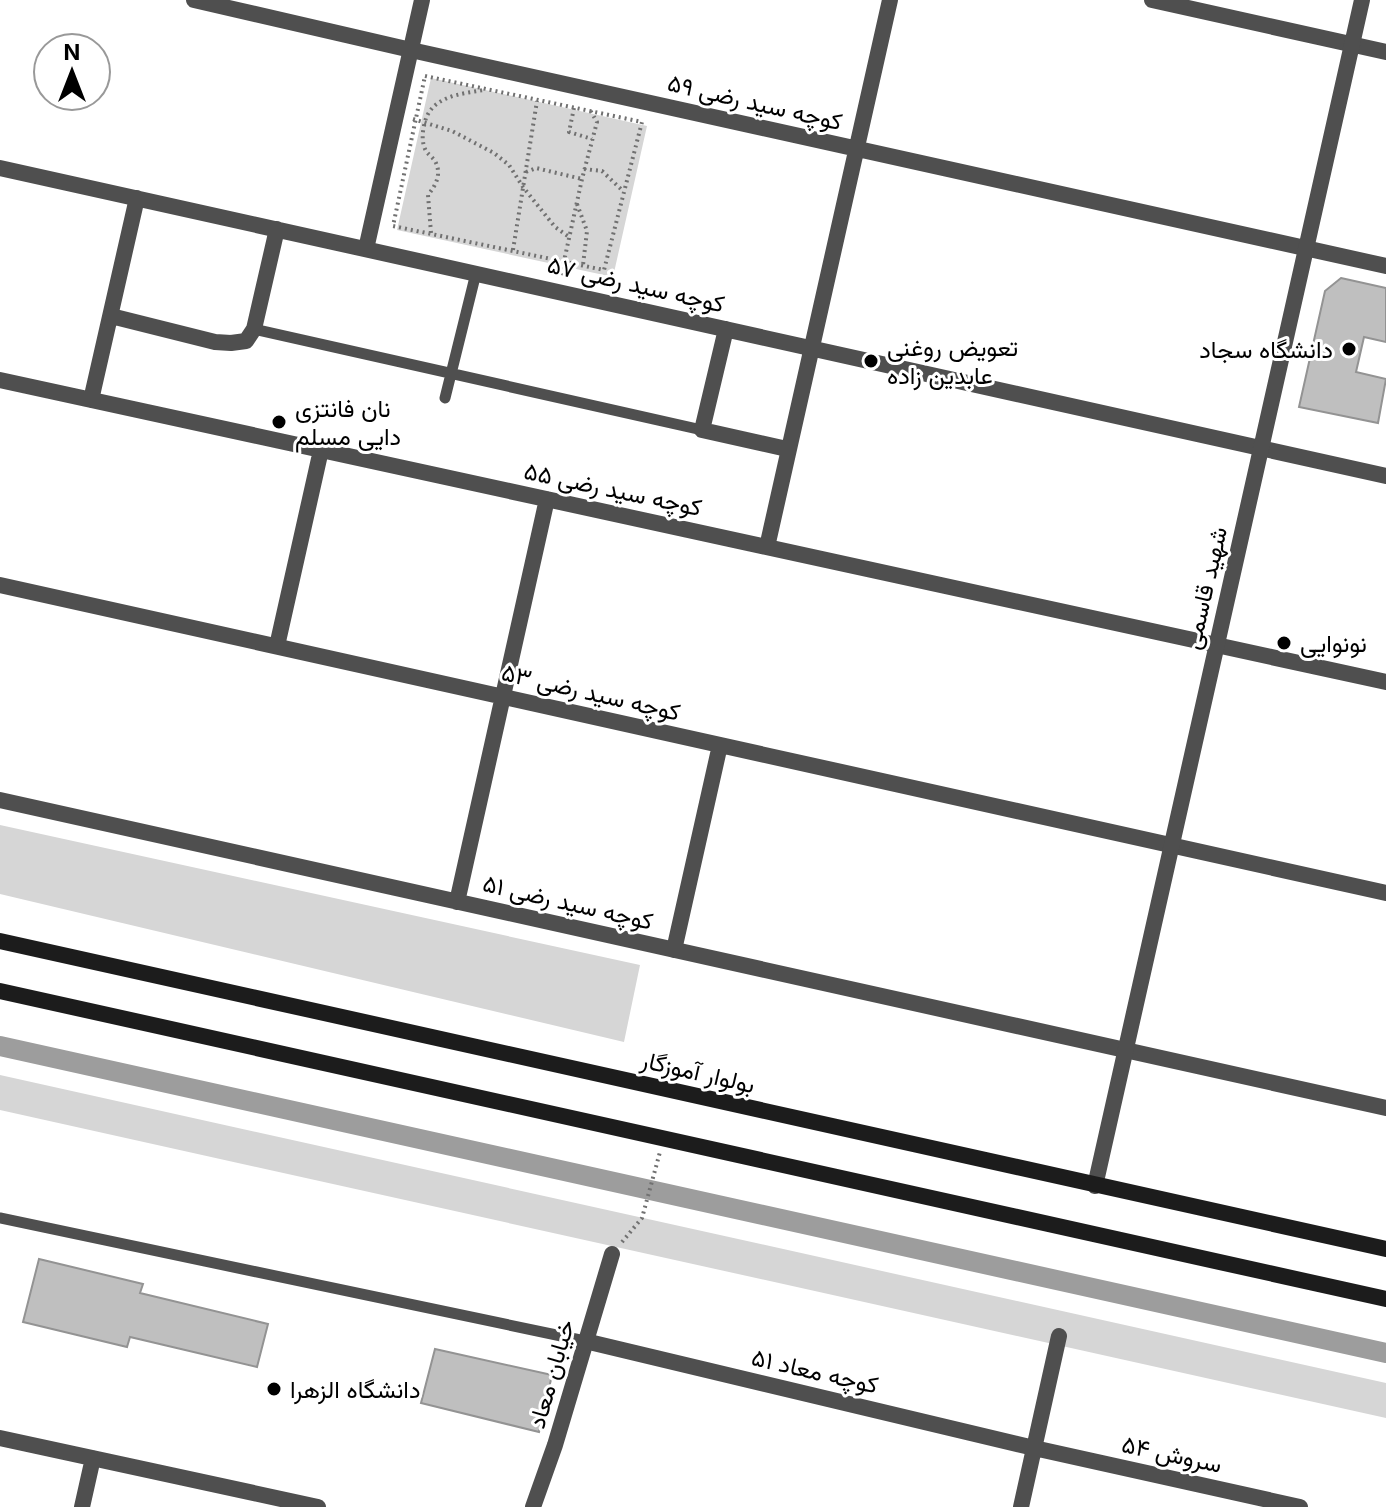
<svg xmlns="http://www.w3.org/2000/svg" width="1386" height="1507" viewBox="0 0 1386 1507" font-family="Inter,Vazirmatn,sans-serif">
  <rect width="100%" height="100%" fill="#fff"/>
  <path fill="#d6d6d6" d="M431,78L647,126L613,277L397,230Z
    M0,825L640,965L624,1042L0,894Z
    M0,1075L1386,1383V1418L0,1110Z"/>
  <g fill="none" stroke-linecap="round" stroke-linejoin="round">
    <path stroke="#9d9d9d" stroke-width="20" d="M0,1046L1386,1353"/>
  </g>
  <path fill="#bfbfbf" stroke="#939393" stroke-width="2" d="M1341,278L1386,288V342L1364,337L1356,372L1386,379L1378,423L1299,407L1325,291Z
    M39,1259L143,1284L140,1293L268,1324L257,1367L130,1337L127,1347L23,1322Z
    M435,1349L552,1375L539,1432L421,1403Z"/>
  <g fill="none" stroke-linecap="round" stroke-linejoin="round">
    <path stroke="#717171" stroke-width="4" stroke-dasharray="2 4" stroke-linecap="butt" d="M425,76L642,122L604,270L393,226Z
      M574,108L569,132L592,139
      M413,119L452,131L494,153L509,165L523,187L555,227L569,237
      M584,169L602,171L623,191
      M526,172L536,168L582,179
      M577,204L587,231L583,265
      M431,233L428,195C436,185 442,174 435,161C434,159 427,153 426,151C422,144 422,134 424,126C429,96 460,94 484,90
      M513,250L537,101
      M561,275L582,179L597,122L590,110
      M622,1242L642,1218L660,1152"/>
    <path stroke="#4f4f4f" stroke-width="11" d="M254,329L702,430
      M445,398L476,273
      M0,1218L585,1341"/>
    <path stroke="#4f4f4f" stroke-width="16" d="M194,0L411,50L1386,266
      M1152,0L1386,52
      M0,168L1386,476
      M366,249L422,0
      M111,316L215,342L231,343L246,341L254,329L277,229
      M726,329L702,430L787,449
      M0,380L1386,682
      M91,400L137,198
      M767,547L890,0
      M0,585L1386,893
      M277,646L321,450
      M0,800L1386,1108
      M457,902L547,499
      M674,950L720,745
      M585,1341L1034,1448L1300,1507
      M0,1438L318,1507
      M82,1507L93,1458
      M533,1507L555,1445L612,1254
      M1021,1507L1059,1336"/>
    <path stroke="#4f4f4f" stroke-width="16" d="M1095,1186L1362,0"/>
    <path stroke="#1c1c1c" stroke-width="16" d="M0,941L1386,1249
      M0,991L1386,1299"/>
  </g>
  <g fill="#000" stroke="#fff" stroke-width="3">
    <circle cx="1349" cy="349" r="8"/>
    <circle cx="871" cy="361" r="8"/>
    <circle cx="279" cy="422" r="8"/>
    <circle cx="1284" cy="643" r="8"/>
    <circle cx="274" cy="1389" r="8"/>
  </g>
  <g text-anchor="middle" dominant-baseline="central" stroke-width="6" stroke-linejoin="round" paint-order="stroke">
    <g font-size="24" fill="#000" stroke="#fff">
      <text transform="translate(755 102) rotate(13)">کوچه سید رضی ۵۹</text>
      <text transform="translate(636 284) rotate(13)">کوچه سید رضی ۵۷</text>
      <text transform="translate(613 489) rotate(12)">کوچه سید رضی ۵۵</text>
      <text transform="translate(1205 588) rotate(-77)">شهید قاسمی</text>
      <text transform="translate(591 692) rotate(13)">کوچه سید رضی ۵۳</text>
      <text transform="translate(568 902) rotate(13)">کوچه سید رضی ۵۱</text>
      <text transform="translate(698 1072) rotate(13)">بولوار آموزگار</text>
      <text transform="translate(815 1371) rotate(13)">کوچه معاد ۵۱</text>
      <text transform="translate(551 1374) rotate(-74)">خیابان معاد</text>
      <text transform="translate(1172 1454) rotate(12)">سروش ۵۴</text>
    </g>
    <g font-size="24" fill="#000" stroke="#fff" text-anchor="start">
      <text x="887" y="347">تعویض روغنی<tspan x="887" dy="28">عابدین زاده</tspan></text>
      <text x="1333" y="349" text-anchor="end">دانشگاه سجاد</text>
      <text x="295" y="408">نان فانتزی<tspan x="295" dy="28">دایی مسلم</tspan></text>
      <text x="1300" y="643">نونوایی</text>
      <text x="290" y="1389">دانشگاه الزهرا</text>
    </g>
  </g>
  <g transform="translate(72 72)"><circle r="38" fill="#ffffff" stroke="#999999" stroke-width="2"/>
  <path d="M0-6L14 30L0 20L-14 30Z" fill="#000000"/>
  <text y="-12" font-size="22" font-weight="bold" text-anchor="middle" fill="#000000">N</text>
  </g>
</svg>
